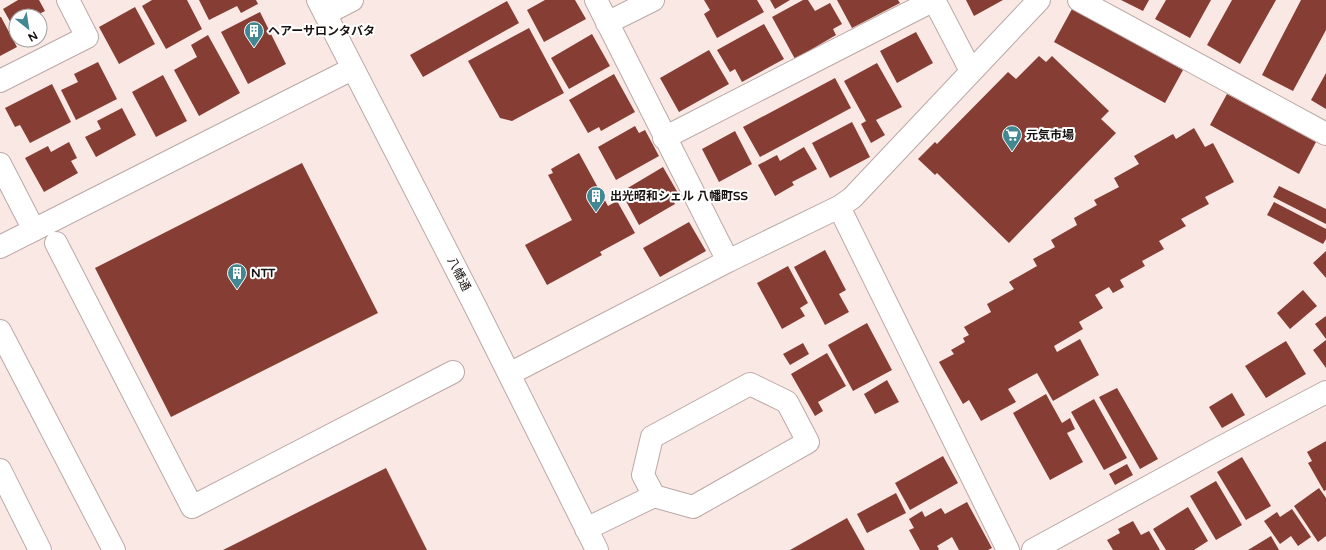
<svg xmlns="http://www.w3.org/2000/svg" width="1326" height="550" viewBox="0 0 1326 550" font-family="'Varela Round','Noto Sans JP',sans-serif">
  <rect width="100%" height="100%" fill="#fae8e5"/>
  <path fill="#863d34" d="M18,0H39L45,11L37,15L38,16H16V32L3,9Z
    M152,0H187L202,29L166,49L142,6Z
    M199,0H256L258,4L241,13L237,6L209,20Z
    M545,0H575L586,19L544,42L527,10Z
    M704,0H757L764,12L717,38L704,14L710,10Z
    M770,0H790L775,9Z
    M803,0H808L815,11L830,3L842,24L833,29L836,35L795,59L772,17Z
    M837,0H898L900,3L852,28Z
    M966,0H1003L974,16Z
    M1121,0H1149L1143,11Z
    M1166,0H1211L1190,38L1155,19Z
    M1232,0H1276L1240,64L1207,45Z
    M1301,0H1326V30L1293,91L1262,75Z
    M507,1L519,23L423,77L410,55Z
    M135,7L155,44L119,64L99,27Z
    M1072,9L1183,70L1165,103L1054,42Z
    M260,12L286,64L248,84L221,32Z
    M0,17H1L17,47L0,56Z
    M40,20L47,31L40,35Z
    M764,24L784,59L742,82L735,69L730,72L717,50Z
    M529,28L564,93L512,121L500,118L468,61Z
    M916,32L933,63L897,83L880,51Z
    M592,34L610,66L569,89L551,58Z
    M208,35L240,93L199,116L174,70L197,57L191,45Z
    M709,50L729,84L679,112L660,78Z
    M1039,56L1046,62L1052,56L1109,111L1101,119L1116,133L1009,243L937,173L935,175L918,159L935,142L937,144L1008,72L1016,79Z
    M98,62L117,99L76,120L61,90L78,82L74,74Z
    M877,63L902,107L876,120L885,135L871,143L861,124L866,121L844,81Z
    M1326,73V109L1311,100Z
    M614,74L635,112L601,131L599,127L588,133L569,100Z
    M163,75L187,121L156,137L132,92Z
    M835,78L851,108L760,157L743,127Z
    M52,84L71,122L30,143L20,125L15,127L5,108Z
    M1227,94L1316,142L1299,174L1210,125Z
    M122,108L136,135L96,157L85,137L101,129L97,121Z
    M852,122L870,157L830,178L812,143Z
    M635,126L639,133L645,130L659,156L616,180L598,147Z
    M1194,128L1205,147L1213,143L1234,182L1205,197L1209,204L1181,219L1186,226L1159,241L1164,249L1142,261L1145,266L1120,280L1124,287L1113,293L1109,287L1095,295L1103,308L1079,322L1083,329L1054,346L1057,352L1080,339L1099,375L1053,401L1037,373L1008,389L1016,402L981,421L969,400L963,404L939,362L954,354L951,350L965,342L963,338L969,335L964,327L991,312L987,304L1014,289L1009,282L1037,266L1033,259L1055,247L1051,240L1077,225L1074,218L1097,205L1094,200L1119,187L1114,178L1139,164L1134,156L1173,134L1176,139Z
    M735,131L752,164L719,182L702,149Z
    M69,142L77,158L71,161L78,173L44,192L25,158L48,146L51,152Z
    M804,147L817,169L792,182L794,185L775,196L758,165L777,155L780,161Z
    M579,153L608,206L617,201L635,233L600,252L602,255L547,285L525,245L572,220L548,175L553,173L551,169Z
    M302,163L378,313L171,417L95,268Z
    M663,167L678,193L671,197L675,204L639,225L621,192Z
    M1279,186L1326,209V224L1273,197Z
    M1274,202L1326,229V239L1323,244L1267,215Z
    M689,222L706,251L660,277L643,248Z
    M825,250L846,290L839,294L849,312L825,325L794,267Z
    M1326,251V278L1313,263Z
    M788,266L808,303L800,308L805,316L782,329L757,283Z
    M1303,290L1317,306L1290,329L1277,313Z
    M1326,316V339L1315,324Z
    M867,323L892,370L853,391L828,345Z
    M1326,340V368L1313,350Z
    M1286,341L1306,374L1266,398L1245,366Z
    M803,343L809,354L790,365L783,354Z
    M827,353L846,386L818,402L823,411L815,416L791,374Z
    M887,380L899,402L875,414L864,394Z
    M1117,388L1158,459L1140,469L1099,397Z
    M1232,393L1245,415L1222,428L1209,407Z
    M1046,394L1062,423L1070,418L1075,429L1067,433L1083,462L1050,480L1013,413Z
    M1094,399L1127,458L1104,470L1071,412Z
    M1326,441V490L1324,491L1308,463L1312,461L1307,452Z
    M943,456L958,483L910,510L895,483Z
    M1242,457L1271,506L1246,520L1217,472Z
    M1127,464L1133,475L1115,485L1109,474Z
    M386,468L427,550H223Z
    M1216,481L1242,525L1216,540L1190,496Z
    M1319,488L1326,498V536L1318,542L1294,506Z
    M896,493L906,513L867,533L857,514Z
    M967,502L992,548L988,550H959L952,537L937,546L939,549L938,550H920L909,530L914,528L909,519L922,511L925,517L941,508L945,514Z
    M1188,507L1208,541L1194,550H1166L1153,529Z
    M1292,509L1311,537L1298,546L1291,536L1280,544L1264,521L1277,512L1280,517Z
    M847,518L865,550H790Z
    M1133,521L1141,535L1149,531L1160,550H1113L1107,540L1120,533L1118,529Z
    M1271,536L1279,550H1248Z"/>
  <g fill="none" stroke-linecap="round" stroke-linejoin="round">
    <g stroke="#baa9a6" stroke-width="24">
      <path id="minor" d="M318,0L475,306L597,550
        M596,0L728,261
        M934,0L971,71
        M1079,0L1326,134
        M325,14L352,0
        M607,23L653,0
        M0,81L87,37L68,0
        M664,138L934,0
        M0,164L34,230
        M839,207L1008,550
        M56,243L192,507L453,372
        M0,247L352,69
        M0,331L114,550
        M509,374L728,261L839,207L852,198L1039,0
        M0,470L40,550
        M586,529L654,496L693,507L808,442L787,402L750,384L652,437L643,475L654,496
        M1033,550L1216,450L1326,392"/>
    </g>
    <use href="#minor" stroke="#fff" stroke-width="22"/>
  </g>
  <defs>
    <g id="building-pin" transform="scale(1)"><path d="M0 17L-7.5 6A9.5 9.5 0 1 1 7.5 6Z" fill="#428893" stroke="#fff"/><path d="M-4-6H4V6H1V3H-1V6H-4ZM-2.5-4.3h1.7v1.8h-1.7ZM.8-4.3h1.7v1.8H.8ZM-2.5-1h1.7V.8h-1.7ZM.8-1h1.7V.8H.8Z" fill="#fff"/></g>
    <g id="supermarket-pin" transform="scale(1)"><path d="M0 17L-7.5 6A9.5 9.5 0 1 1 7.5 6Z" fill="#428893" stroke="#fff"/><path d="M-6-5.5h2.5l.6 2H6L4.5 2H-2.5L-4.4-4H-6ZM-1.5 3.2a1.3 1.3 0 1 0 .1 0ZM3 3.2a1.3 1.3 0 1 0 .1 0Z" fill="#fff"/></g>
  </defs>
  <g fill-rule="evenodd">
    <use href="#building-pin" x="254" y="31"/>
    <use href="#supermarket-pin" x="1012" y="135"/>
    <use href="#building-pin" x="596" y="196"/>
    <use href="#building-pin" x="237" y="273"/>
  </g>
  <g text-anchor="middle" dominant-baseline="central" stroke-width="4" stroke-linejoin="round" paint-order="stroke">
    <g font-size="12" font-weight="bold" fill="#181211" stroke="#fff" text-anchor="start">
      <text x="268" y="31">ヘアーサロンタバタ</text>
      <text x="1026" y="135">元気市場</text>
      <text x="610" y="196">出光昭和シェル 八幡町SS</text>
      <text x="251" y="273">NTT</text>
    </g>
    <g font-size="12" fill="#181211" stroke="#fff">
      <text transform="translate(459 274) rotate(63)">八幡通</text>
    </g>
  </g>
  <g transform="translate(28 28) rotate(150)"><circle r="19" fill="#ffffff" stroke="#a3a0a0"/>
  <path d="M0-3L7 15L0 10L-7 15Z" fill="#428893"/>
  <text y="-6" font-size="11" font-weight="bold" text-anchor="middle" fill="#181211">N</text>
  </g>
</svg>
